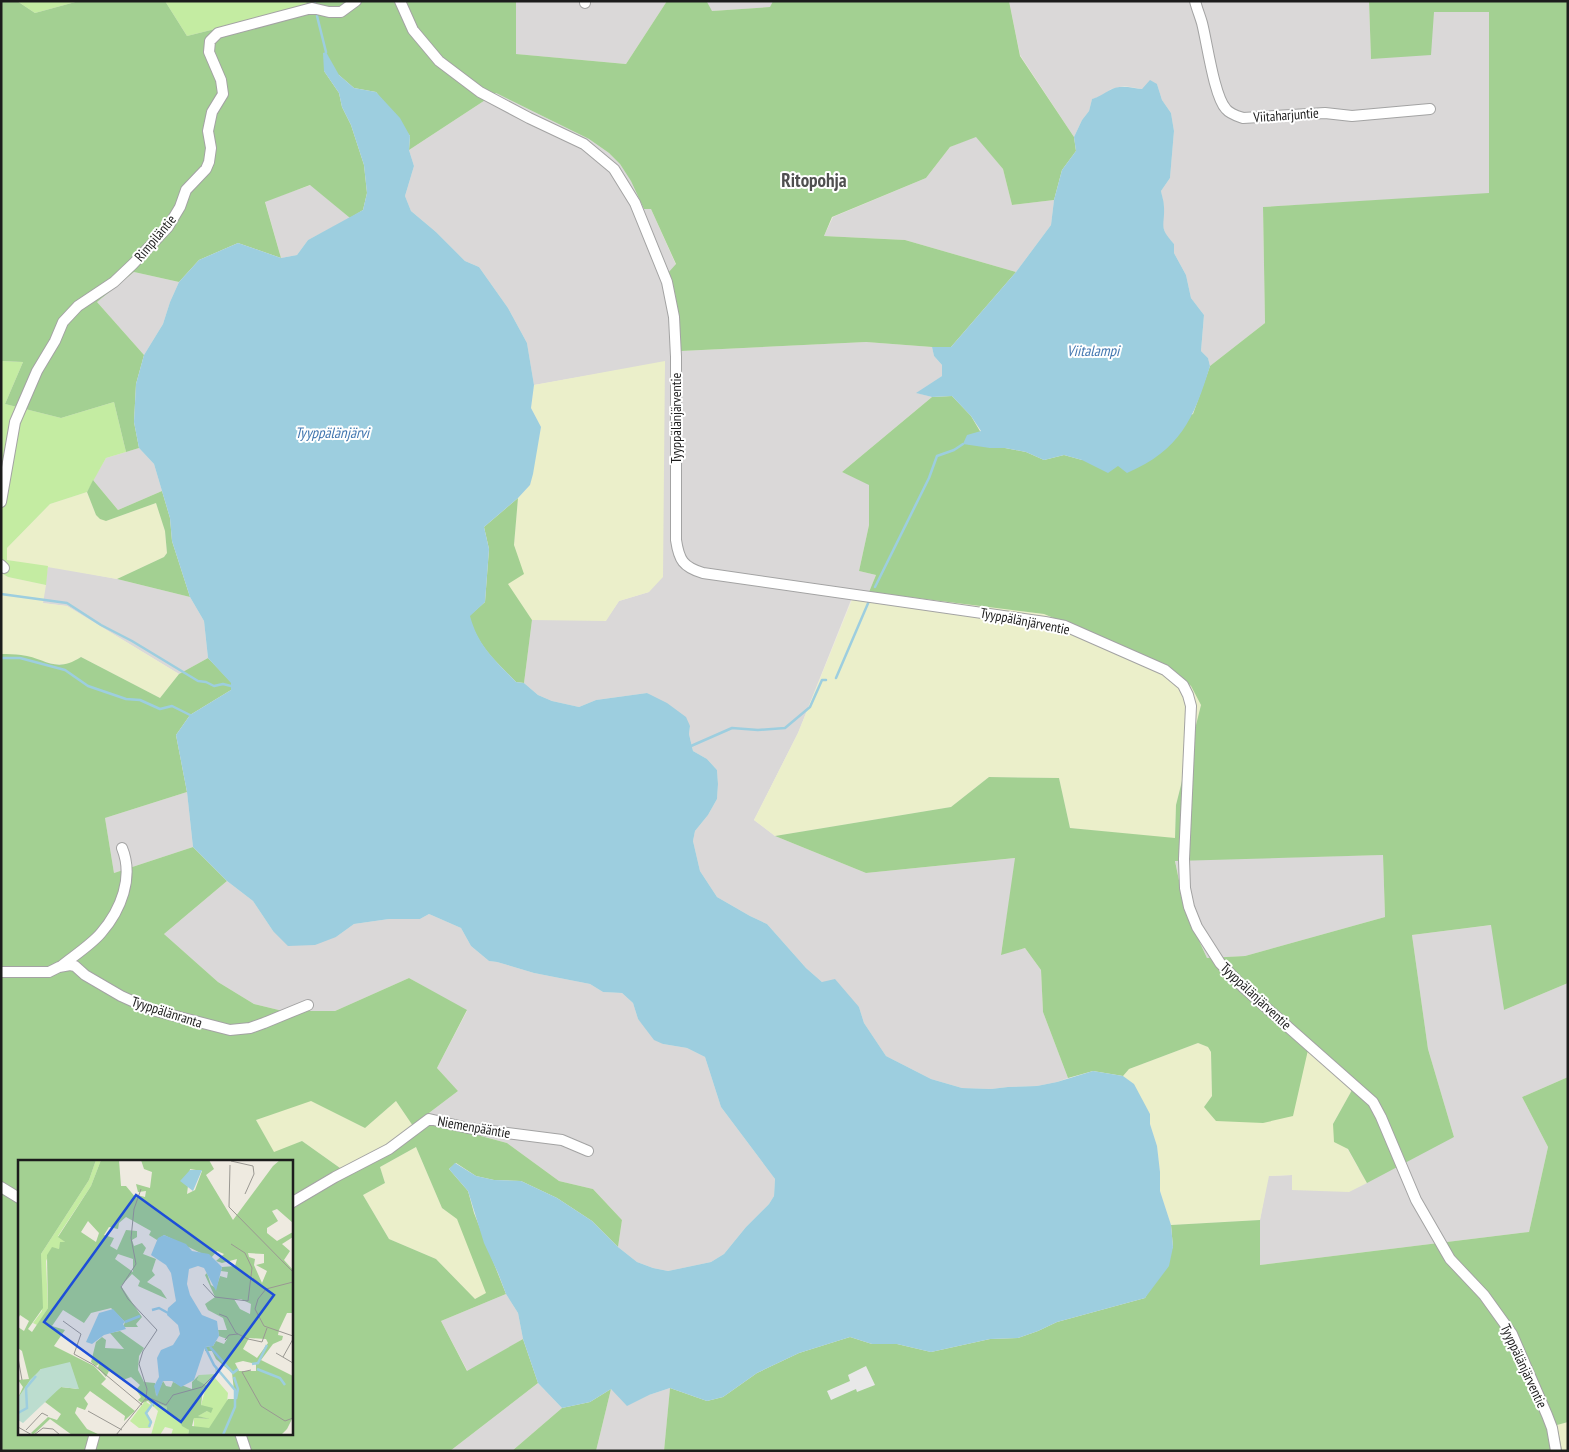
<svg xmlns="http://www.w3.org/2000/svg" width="1569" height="1452" viewBox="0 0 1569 1452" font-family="'PT Sans Narrow',sans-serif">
  <rect width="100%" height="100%" fill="#eeeae0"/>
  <path fill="#dad8d8" d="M516,1H773L771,7L712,11L667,1L626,64L515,54Z
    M1009,1H1369L1371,59L1434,12H1489V194L1263,207L1265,323L1210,366L1208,358L1201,351L1204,315L1191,298L1186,275L1174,253V244L1166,236L1162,223L1164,207L1161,191L1170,178L1174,131L1171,113L1162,100L1157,84L1142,89L1124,86L1111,89L1102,96L1092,99L1089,111L1082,120L1074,137L1020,55Z
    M496,93L589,139L609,153L620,164L651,209L676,265L668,274L675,293L681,351L866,342L932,347L934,356L942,365V376L917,393L932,397L842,472L869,484V525L859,571L876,575L869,592L855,590L798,733L754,820L775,836L866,873L1016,858L1001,954L1025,948L1041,970L1043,1012L1068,1078L1057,1082L1037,1086L1008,1087L991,1089L962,1088L931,1079L886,1056L864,1023L859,1007L822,982L806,968L767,924L750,916L717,897L700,871L693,841L695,831L708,815L717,799L718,784L717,770L707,759L693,751L689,734L690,726L647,693L596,700L579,707L552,701L538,695L524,683L532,620H606L619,601L649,592L665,362L534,385L527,343L508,308L479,267L465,261L436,232L411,211L405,196L414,166L409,150Z
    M976,136L1003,169L1012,205L1054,200L1051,225L1016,272L905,240L824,236L833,217L926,178L950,147Z
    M311,185L350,218L308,240L297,255L281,258L265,201Z
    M134,272L179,282L170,302L163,324L144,355L97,302Z
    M139,448L154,464L162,491L118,510L93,480L106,458Z
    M48,566L117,579L190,597L204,621L208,658L179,674L67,606L42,603Z
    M187,792L193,847L114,873L105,818Z
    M1383,855L1385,917L1245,956L1207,958L1185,910L1175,860Z
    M227,881L253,901L273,931L336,937L354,924L389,919H420L429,914L461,928L471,946L489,961L497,962L534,973L590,984L603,992L622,993L633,1003L638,1019L663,1044L687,1048L705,1057L721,1107L775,1179L774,1196L769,1204L746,1227L724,1254L711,1262L668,1271L653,1268L637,1262L618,1247L622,1220L593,1189L559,1181L507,1143L429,1122L425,1116L458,1091L437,1068L467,1011L409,978L335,1011H283L254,1004L218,982L164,934Z
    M1492,925L1504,1010L1568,983V1077L1522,1097L1548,1147L1529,1232L1260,1265V1220L1268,1176L1292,1175V1190L1454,1137L1428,1049L1412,935Z
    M506,1294L518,1313L523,1339L468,1372L441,1321Z
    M538,1383L562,1408L512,1451H450Z
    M670,1388L664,1451H596L611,1389L649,1395Z"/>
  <path fill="#ebefca" d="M665,361L663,577L649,592L619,601L606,621L532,620L507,584L523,574L514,545L518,498L530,485L541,427L531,408L534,385Z
    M87,492L96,515L106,521L156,503L165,531L167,553L164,557L117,579L7,560V548L50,504Z
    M1,573L8,577L46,585L43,603L67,606L179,674L160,698L81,657L70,664H55L22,655L1,654Z
    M856,590L1044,614L1168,666L1191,686L1201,705L1176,805L1175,839L1070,828L1059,778L989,777L951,807L775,836L754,820L798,733Z
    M1198,1043L1208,1047L1211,1052L1212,1096L1204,1107L1308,1049L1352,1090L1333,1124L1367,1183L1349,1192L1292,1190V1175L1269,1176L1260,1220L1171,1225L1160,1191V1172L1157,1146L1150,1124V1114L1123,1076L1129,1069Z
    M311,1100L365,1128L396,1101L413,1126L379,1151L340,1168L302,1141L274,1153L256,1120Z
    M416,1147L442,1208L457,1218L487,1293L475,1299L436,1259L389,1239L363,1195L385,1183L380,1167Z
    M1568,1422V1451H1562L1556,1425Z"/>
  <path fill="#c4eca2" d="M17,1H79L35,13Z
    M165,1H306L307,6L187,36Z
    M1,361L23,362L5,404L61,418L114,402L126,452L106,458L87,492L50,504L7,548V560L48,566L46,585L8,577L1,573Z"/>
  <path fill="#a3d092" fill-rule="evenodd" d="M1,1H17L35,13L79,1H165L187,36L307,6L306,1H516V54L626,64L667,1L707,2L712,11L770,7L773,1H1009L1020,56L1074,137L1076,151L1062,170L1054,200L1012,205L1003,169L976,137L950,147L926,178L832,217L824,236L905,240L1016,272L951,347H932L866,342L681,351L675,293L668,273L676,264L651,209H644L631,181L620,164L609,153L589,139L496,93L409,150L410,136L376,92L354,88L339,75L324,71L339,93L342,107L351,125L364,165L367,193L363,210L350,218L310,185L265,202L281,258L238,243L199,260L179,282L134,272L97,302L144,355L136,384L134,422L139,448L126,452L114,402L61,418L5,404L23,362L1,361Z
    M1369,1H1568V983L1504,1010L1491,925L1412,935L1428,1049L1454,1137L1367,1183L1348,1149L1334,1142L1333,1124L1352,1090L1308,1050L1293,1116L1263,1123L1216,1121L1204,1107L1212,1096L1211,1052L1208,1047L1198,1043L1129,1069L1123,1076L1093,1071L1068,1078L1043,1012L1041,970L1025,948L1001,955L1015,858L866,873L775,836L951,807L989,777L1059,778L1070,828L1175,838L1176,805L1201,705L1191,686L1168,666L1044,614L869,592L876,575L859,571L869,525V485L842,472L932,397L952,396L971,416L990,448H1005L1026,452L1044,460L1064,455L1082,460L1193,414L1210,366L1265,323L1263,207L1489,193V12H1434L1431,55L1371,59ZM1383,855L1385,917L1245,956L1207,958L1185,910L1175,861Z
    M93,480L118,510L162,491L170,518L172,541L190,597L117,579L164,557L167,553L165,531L156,503L106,521L100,519L96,515L87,492Z
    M518,498L514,545L524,574L508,584L532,620L524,683L516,682C495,660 478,647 469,616L485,602L489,549L484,527Z
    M1,654C8,654 15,654 21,655C46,658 55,674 81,657L160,698L179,674L208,658L231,682V690L190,715L176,735L187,792L105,818L114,873L193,847L227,881L164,934L218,982L254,1004L283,1011H335L409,978L467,1010L437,1068L458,1091L425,1116L429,1122L507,1143L559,1181L593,1189L622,1220L618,1247L592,1221L557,1198L521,1181L494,1180L476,1176L456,1163L449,1169L468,1191L474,1213L506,1294L441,1321L467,1371L523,1339L538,1383L450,1451H1ZM311,1101L365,1128L396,1101L413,1126L379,1151L340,1168L302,1141L274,1152L256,1120ZM416,1147L442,1208L457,1219L486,1293L475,1299L436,1259L389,1239L363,1195L385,1183L380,1167ZM19,1161H291V1433H19Z
    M1568,1077V1422L1557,1425L1562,1451H664L670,1388L707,1401L723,1397L757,1373L799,1353L850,1337L872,1344H897L931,1352L990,1339L1018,1338L1038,1331L1057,1322L1145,1298L1173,1247L1171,1225L1260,1220V1265L1529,1232L1548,1147L1522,1097Z
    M611,1389L596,1451H512L562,1408L590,1402Z"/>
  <path fill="#e8e8e8" d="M866,1366L875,1385L857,1392L856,1389L831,1400L827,1391L850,1381L848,1375Z"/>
  <path fill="#9dcedf" d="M326,52L339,75L354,88L376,92L400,118L410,136L409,150L414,166L405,196L411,211L436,232L465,261L479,267L508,308L527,343L534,385L531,408L541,427L533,474L530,485L518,498L484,527L489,549L485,602L470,616C478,646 495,660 516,682L524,683L538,695L552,701L579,707L596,700L647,693L667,703L686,717L690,726L689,734L693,751L707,759L717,770L718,784L717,799L708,815L695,831L693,841L700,871L717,897L750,916L767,924L806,968L822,982L835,979L859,1007L864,1023L886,1056L931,1079L962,1088L991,1089L1008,1087L1037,1086L1057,1082L1093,1071L1123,1076L1134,1084L1150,1114V1124L1157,1146L1160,1172V1191L1171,1225L1173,1247L1169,1266L1145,1298L1057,1322L1038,1331L1018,1338L990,1339L931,1352L897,1344H872L850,1337L799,1353L757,1373L723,1397L707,1401L670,1388L649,1395L627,1406L611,1389L590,1402L562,1408L538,1383L523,1339L518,1313L506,1294L498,1273L484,1243L468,1191L449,1169L455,1163L476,1176L494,1180L521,1181L557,1198L592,1221L618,1247L637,1262L653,1268L668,1271L711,1262L724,1254L746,1227L769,1204L774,1196L775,1179L721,1107L705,1057L687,1048L663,1044L654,1040L638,1019L633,1003L622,993L603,992L590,984L534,973L497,962L489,961L471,946L461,928L429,914L420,919H389L354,924L336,937L315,945L288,946L273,931L253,901L227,881L193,847L187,792L176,735L190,715L231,690V683L208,658L204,621L190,597L172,541L170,518L154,464L139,448L134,422L136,384L144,355L163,324L170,302L179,282L199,260L238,243L281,258L297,255L308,240L363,210L367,193L364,165L351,125L342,107L339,93L324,71L323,53Z
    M1150,80L1157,84L1162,100L1171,113L1174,131L1170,178L1161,191C1162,196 1164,202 1164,207C1165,226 1158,227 1174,244V253L1186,275L1191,298L1204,315L1201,351L1208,358L1210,366C1194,419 1180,450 1127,473L1118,466L1108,473L1082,460L1064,455L1044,460L1026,452L1005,448H990L963,444L967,435L981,431L971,416L952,396L932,397L916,393L942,376V365L934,356L932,347H951L1016,272L1051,225L1054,200L1062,170L1076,151L1074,137L1082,120L1089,111L1092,99C1099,97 1104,93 1110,90C1120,84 1132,88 1142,89Z"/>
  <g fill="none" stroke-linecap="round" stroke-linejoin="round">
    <path stroke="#9dcedf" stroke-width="2.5" d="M315,1V2
      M317,16L326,52
      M875,587L929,478L937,456L954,450L963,444
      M1,594L67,603L101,625L132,641L198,681L206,682L214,686L223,684L231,686
      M1,658H20L65,670L88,686L126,699L140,700L160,709L172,706L190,715
      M836,678L869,601
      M691,746L732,728L758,730L785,728L810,707L822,680H826"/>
    <g stroke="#a3a3a3" stroke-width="12">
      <path id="minor" d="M400,1L413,30L439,61L480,92L529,118L584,144L614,169L635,203L667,282L674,317L676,357V540C679,560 683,567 703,573L1045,622L1065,626L1165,670L1183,685L1188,695L1191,706L1184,859L1185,888L1189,907L1197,927L1220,963L1244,988L1373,1102L1381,1117L1416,1200L1450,1259L1484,1295L1512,1334L1547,1415L1552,1428L1556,1451
        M1195,1C1197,9 1200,16 1202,23C1207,42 1214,96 1226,109C1230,114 1237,116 1243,118L1325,113L1352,116L1430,109
        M585,3V1
        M1,502L15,422L37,371L55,341L63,322L78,306L114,282L133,264L168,227L180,207L186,190L206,169L209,162L211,148L208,131L212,112L223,94L221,80L209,52L210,41L218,33L312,8L329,12H341L356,1
        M1,565L4,568
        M60,967C72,957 91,945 101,933C121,910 134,877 122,848
        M1,972H49L59,967L70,965L75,966L85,975L121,996L152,1010L230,1030L250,1028L264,1023L308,1005
        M1,1187L19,1198
        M291,1203L335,1177L389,1149L429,1119L468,1128L562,1140L588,1151
        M240,1433L246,1451
        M90,1451L95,1433"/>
    </g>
    <use href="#minor" stroke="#fff" stroke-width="10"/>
  </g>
  <g text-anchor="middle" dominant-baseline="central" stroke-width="4" stroke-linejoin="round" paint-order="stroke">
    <g font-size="14" fill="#1c1c1c" stroke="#fff">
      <text transform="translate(1286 115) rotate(-4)">Viitaharjuntie</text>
      <text transform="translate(155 238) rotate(-50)">Rimpiläntie</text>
      <text transform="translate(676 418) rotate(-90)">Tyyppälänjärventie</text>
      <text transform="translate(1025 621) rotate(11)">Tyyppälänjärventie</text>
      <text transform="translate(1256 996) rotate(43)">Tyyppälänjärventie</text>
      <text transform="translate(167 1012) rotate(18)">Tyyppälänranta</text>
      <text transform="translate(474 1127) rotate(10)">Niemenpääntie</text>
      <text transform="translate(1524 1366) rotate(65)">Tyyppälänjärventie</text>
    </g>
    <g font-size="15" font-style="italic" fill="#4377b0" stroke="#fff">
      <text x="1093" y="350">Viitalampi</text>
      <text x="332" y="432">Tyyppälänjärvi</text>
    </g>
    <g font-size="19" font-weight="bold" fill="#4f4f4f" stroke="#fff">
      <text x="814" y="180">Ritopohja</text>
    </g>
  </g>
  <g transform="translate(18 1160)">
    <rect width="275" height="275" fill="#eeeae0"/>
    <path d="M78,0H83L73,26L40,76L47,82H43L41,89L34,88L28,101L30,148L19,165L15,163L24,151L23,94L71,20ZM197,208L200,213L197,218L210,233L209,242L191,269L176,267V258L191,259L179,256L189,251L183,245L187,231L179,220L181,215L198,214ZM127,241L134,246L129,254L134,261L132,268H121L112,261ZM137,242L149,247V254L161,259L171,270L170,275H153L155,269L147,267L142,275H133L140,251L136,247Z" fill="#c4eca2"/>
    <path d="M0,0H78L71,20L23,94L25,148L10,169L14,172L30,148L29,95L34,87L41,89L42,82H47L40,77L73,26L83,0H101L103,26H108L118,38L119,35L127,37L128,31L120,32L118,24L132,28L134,12L126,9L123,0H191L196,9L188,15L215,60L255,6L262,0H275V63L259,49L254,51L260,61L249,68V73L259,81L275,72V77L264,84L272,91L266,100L275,110V153H269L261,170L260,175L265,176L264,180L255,184L243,200L275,216V257L269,269L263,275H170L171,270L164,266L161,259L149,254V247L137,242L136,247L130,241L124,243L120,240L123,237L118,230L122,225L113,217L105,220L91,211L88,217L80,208L81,204L78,206L73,202L78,182L84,177L88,180L87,188L106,189L92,173L102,171L126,188L121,196L120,210L126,222L137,223L138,236L145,221L148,226L153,227L155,222L174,229V222L181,215L179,220L189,226L185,229L183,245L195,248L193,253L189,251L180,256L192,259L176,258L174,266L191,268L210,239H217L214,213L198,199L194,191H187V187L195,186L198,181L206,184L209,179L201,176L200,170H209L205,158L190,150L187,144L197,137L187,115L189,113L193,125L198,128L202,116L209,118L210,112L203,111L204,107L217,106L219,99L204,103L198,101L206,94L199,91L193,98L146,75L139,80L131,75L133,71L108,57L101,63L100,69L91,67L86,75L96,78L92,86L99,90L108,70L119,71V77L114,80L116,86L124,83L128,88L125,94L138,99L134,111L137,115L129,122L143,130L149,139L120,126L122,121L114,114L103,126L124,157L118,164L120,167H105L107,162L93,148L73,153L66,163L45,150L34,166L47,170L36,186L76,206L88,219L83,224L117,251L106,261L107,256L72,231L66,238L70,244L67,250L59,247L57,253L69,269L82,275H54L32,259L15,275L13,273L30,257L39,260L43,254L27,242L28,239L43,227L60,229L23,209L0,238L5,227L0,220L11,219L4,191L0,188V167L6,171L11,161L2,155L0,159ZM172,9L184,11L177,30L169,34ZM70,61L81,73L78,82L63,72ZM230,93L246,94V103L238,105L249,111L244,123L236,105L237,99L231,97ZM100,94L115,99V112L97,99ZM216,139H223L233,144L232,154L222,149ZM231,178L248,179L250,183L239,198L225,189ZM225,201L238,204V211H221L217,203Z" fill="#a3d092" fill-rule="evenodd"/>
    <path d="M52,202L61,229L43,227L5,263L0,260V238L12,220L23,209Z" fill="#bcddcf"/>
    <path d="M172,10H184L175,31L162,21ZM146,75L168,84L174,91L191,94L204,107L198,131L186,108L180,106L171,109L169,124L172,135L184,155L199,161L201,176L195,186L187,187L176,220L163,227L154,221H145L139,237L136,226L141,217L139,198L143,190L155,185L162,174L160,165L149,155L150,148L158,141L153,113L148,105L133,95L140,78ZM95,149L107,162L105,164L108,169L86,175L74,184L68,182L81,153Z" fill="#9dcedf"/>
    <path fill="none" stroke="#9dcedf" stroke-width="2.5" d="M134,150L141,148L150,153M107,162L122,156M187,187L196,205L217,230V247L205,275M192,187L215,213L220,209M234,204L240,203L249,185M239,209L262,218L267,225M216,217L220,229L218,239M0,253L9,248L8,228L18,216M131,267L133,262L128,253L136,242"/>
    <path fill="none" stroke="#9a9892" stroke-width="1" d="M213,1L235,6L236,14L227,34M212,5L211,47L275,112M235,118L248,129M275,122L248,129L240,139L237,149L246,166L275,176M185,124L197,137L230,141L234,108L227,93L213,84M201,154L209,157L218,173L230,179L244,182L249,168M45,161L63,174L56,194L76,205L124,245M207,180L211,175L220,174M258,193L275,203M265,197L275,179M0,198L4,220M233,210L224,212L243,246L267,261L275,258M127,240L134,239L148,245L155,235L184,227L199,212M70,251L104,270M0,267L14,275M8,270L24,253L30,256M16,275L25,268L35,269L42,275M98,275L128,238L129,229L121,204L125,191L139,170L110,139L103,127L118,104L113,78L116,49L123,29"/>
    <path fill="#1d4ed8" fill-opacity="0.15" stroke="#1d4ed8" stroke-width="2.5" d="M118,35L256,135L163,262L26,162Z"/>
    <rect width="275" height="275" fill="none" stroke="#1c1c1c" stroke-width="2.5"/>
  </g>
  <rect width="1569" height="1452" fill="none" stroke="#1c1c1c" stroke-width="5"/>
</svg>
